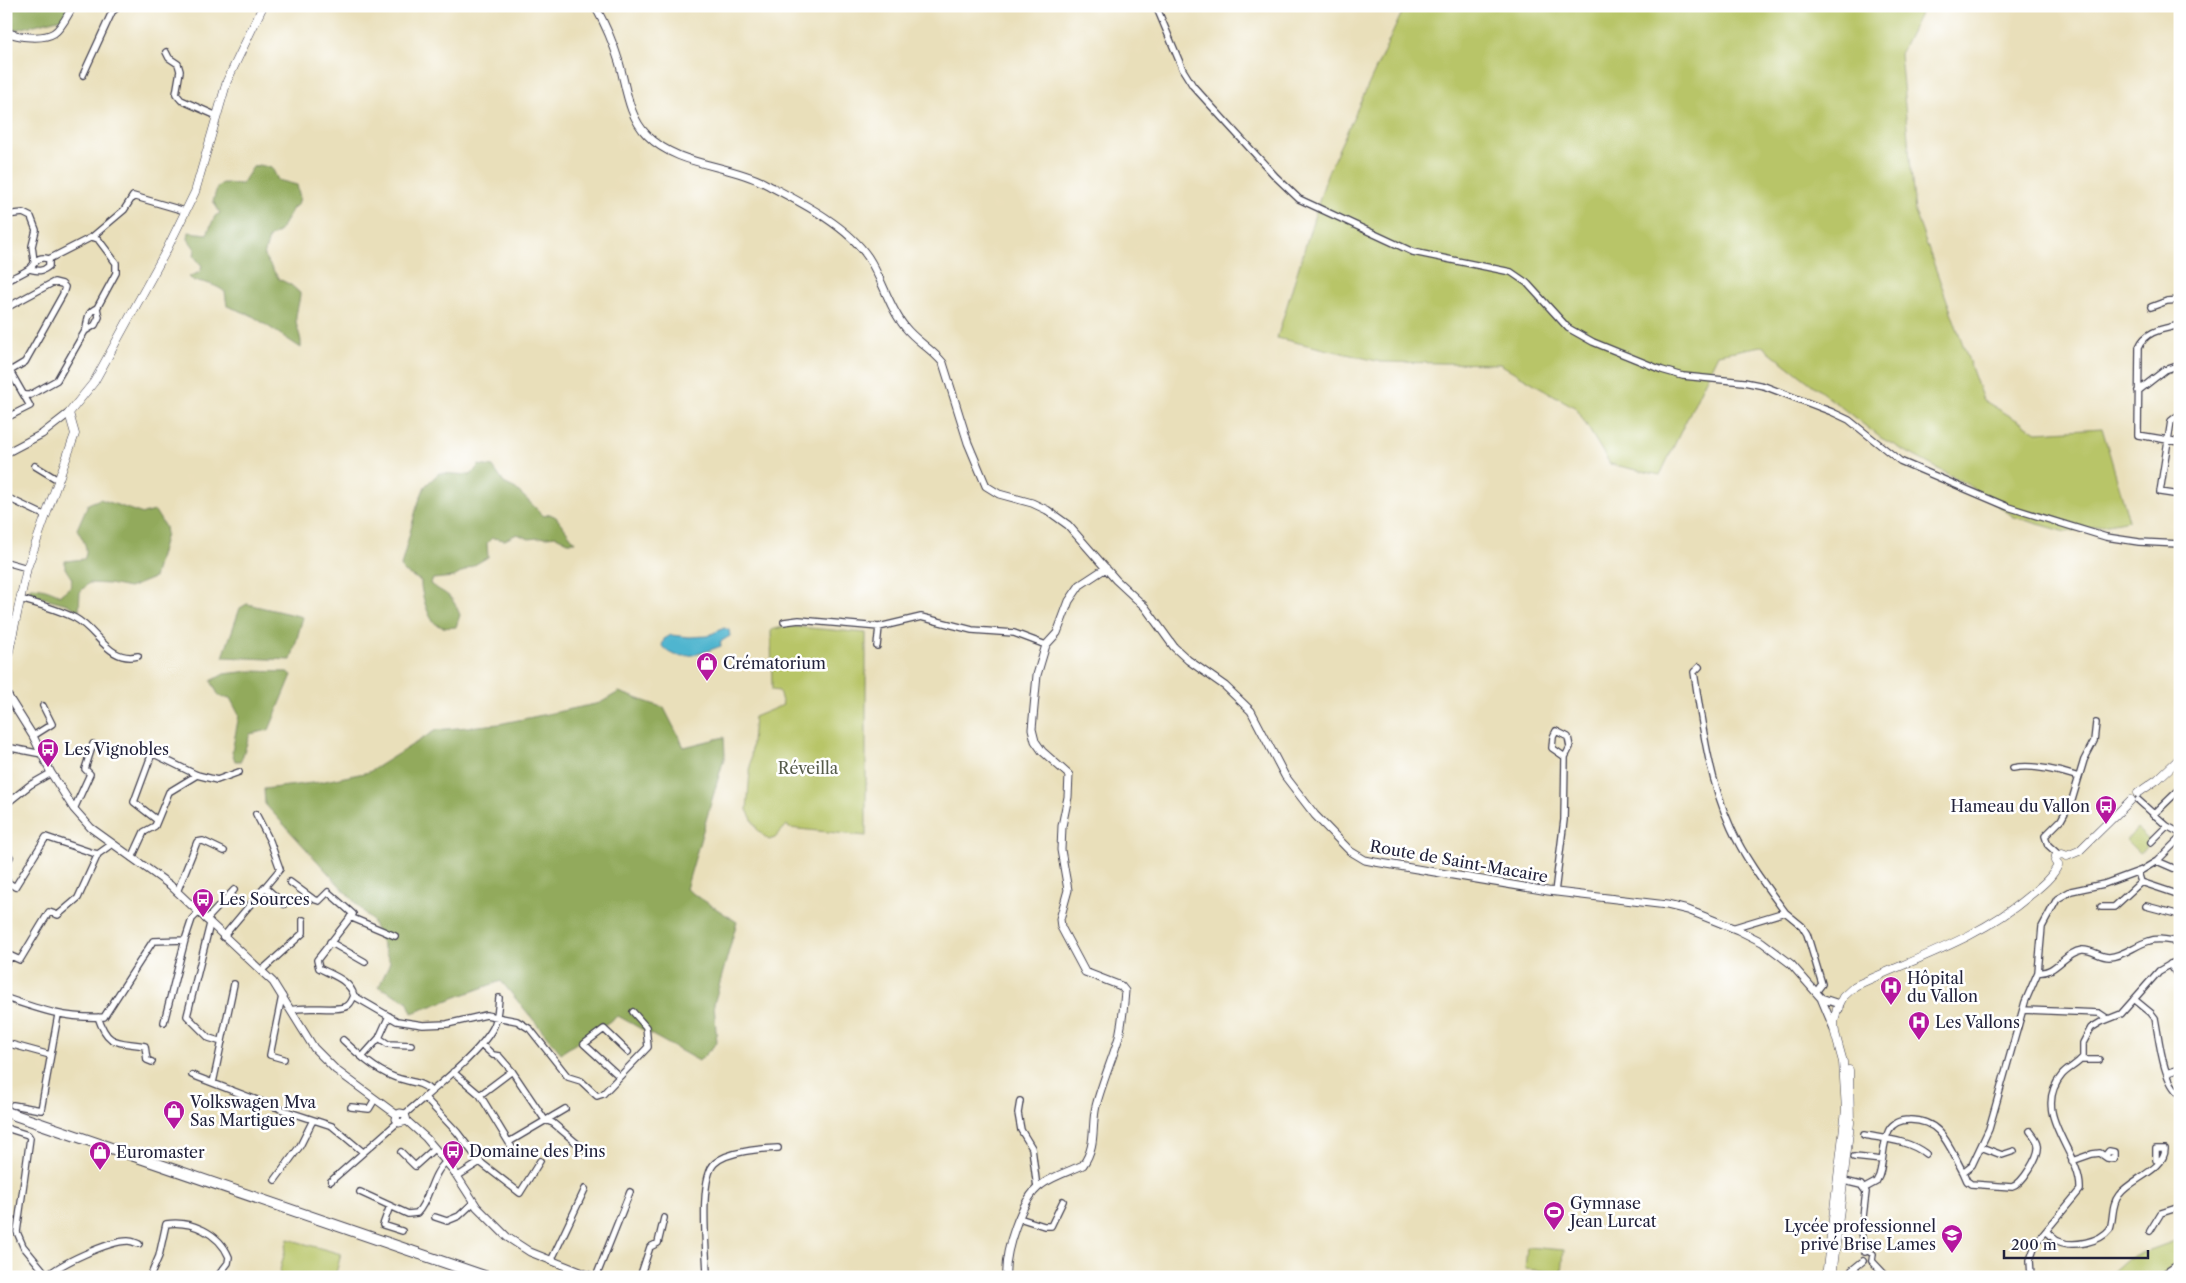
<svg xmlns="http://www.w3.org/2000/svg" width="2186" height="1283" viewBox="0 0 2186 1283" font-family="'Libre Caslon Text',serif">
  <rect width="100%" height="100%" fill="#fff"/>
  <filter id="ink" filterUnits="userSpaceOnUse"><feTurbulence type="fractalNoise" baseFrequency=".02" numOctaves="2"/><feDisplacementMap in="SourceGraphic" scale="10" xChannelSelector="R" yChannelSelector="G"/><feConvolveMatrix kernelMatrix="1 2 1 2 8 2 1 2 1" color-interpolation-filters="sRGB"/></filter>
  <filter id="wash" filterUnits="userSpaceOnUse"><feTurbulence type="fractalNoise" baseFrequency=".0096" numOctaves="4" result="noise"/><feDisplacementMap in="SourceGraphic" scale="20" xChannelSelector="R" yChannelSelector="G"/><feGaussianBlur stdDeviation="1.12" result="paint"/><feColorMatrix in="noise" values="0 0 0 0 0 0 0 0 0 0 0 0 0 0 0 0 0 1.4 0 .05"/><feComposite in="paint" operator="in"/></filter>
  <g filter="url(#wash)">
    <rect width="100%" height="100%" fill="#e9dfba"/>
    <path fill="#b8c567" stroke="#6d7451" d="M1405,6H1924L1900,54L1915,212L1983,400L2037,432L2102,428L2129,520L2066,532L2014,517L1970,486L1881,438L1762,346L1718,354L1660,475L1610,464L1576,408L1500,364L1381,362L1277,338L1328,172Z
      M787,626L866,633V836L789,828L787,825L775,838L769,840L758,831L747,810L754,717L783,705L779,691L772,690L771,630Z
      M2137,829L2151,842L2139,853L2126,840Z
      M288,1239L341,1254L335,1277H291L279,1274Z
      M2180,1239L2178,1277H2093L2110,1274L2128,1258Z
      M1527,1247L1564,1250L1562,1273L1525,1269Z"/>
    <path fill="#92aa5c" stroke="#5a664c" d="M6,6H75L62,18L15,30L6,22Z
      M260,165L272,168L278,180L297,185L300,198L298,204L293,208L280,231L269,238L264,256L279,279L291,285L300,293C300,301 295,315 296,321C297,331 302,336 301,348L251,315L227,306L225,292C218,286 203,281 194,281L189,277L200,272L202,266L194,256L195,249L188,239L189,232L207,234L215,216L220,213L213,201L217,188L222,183L242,184L253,167Z
      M479,465L493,467L504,483L516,489L544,516L550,514L556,517L575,542H568L556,536L529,539L517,534L505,540L492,538L487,543L488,557L454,577L433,579L430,584C448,596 451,593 460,615L456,627C450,628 441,628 436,624C428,619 420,590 421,581L403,571L401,566L417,506L425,486L439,473L471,475Z
      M100,499L143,514L155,511L165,527L166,534L154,578L129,588L109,584L89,583L80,592L79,611L67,604L29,594L30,587C42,587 50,590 60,595L70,587L72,579L65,568V561L84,559C90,548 82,539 77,529L88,504Z
      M247,604L303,617L291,660L223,657L240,608Z
      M250,671L288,672L292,675L269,730L250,734L241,761H235L232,752L239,715L230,698L219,696L211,681L224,674Z
      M619,692L664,708L684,747L724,737L725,755L686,889L737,922L714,1004L717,1043L699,1061L618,1016L561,1053L501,981L412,1013L407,1001L379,987L390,962L372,921L265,804L264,789L320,782L369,772L436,730L499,724L600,703Z"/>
    <path fill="#50b5cf" stroke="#396c85" d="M724,628L729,630L730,636L720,642L721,646C704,652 676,665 662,646L664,639L671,635L689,637L707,636Z"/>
  </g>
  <g filter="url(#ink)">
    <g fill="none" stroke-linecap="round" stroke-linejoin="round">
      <g stroke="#403e4e" stroke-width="8">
        <path id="minor" d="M1156,6L1183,70L1193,86L1276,177L1299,199L1413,252L1511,272L1527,283L1568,328L1593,342L1662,370L1683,376L1744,382L1764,386L1832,412L1849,420L1900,461L2008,507L2106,537L2139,542L2180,544
          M166,52L169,58L178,64L180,71L176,94L181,100L217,116
          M83,75L112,12L119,6
          M6,215L23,213L31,217L36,230L32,246L34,261
          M92,237L124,210L133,196L185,211
          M30,269C38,271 42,272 49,266V259
          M6,281C13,277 22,274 29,269C36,263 37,255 49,259L92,237L98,239L116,263V273L97,308L99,317L95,325L85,331L57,380L30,395H24
          M2151,307L2167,301L2180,300
          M6,308L54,282L62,284L65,287L63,294L25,362L10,371
          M2180,325C2164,329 2146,330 2139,347L2138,435L2180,442
          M86,329C88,319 87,312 97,308
          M6,364L30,406L6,418
          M2138,391L2165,370L2180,365
          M2180,414L2171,421L2160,492L2180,495
          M35,466L58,480
          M6,497L46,516
          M6,562L27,568
          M20,599C38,604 58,609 75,618C98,630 108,663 138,656
          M784,622L799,620L879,627L921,617L972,630L1014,633L1046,645
          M877,646L879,627
          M1699,667L1694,672C1702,724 1709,780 1731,828C1745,859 1765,885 1785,912
          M33,736L52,724L43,706
          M6,747L42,754
          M2013,768C2032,764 2061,771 2079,777
          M2138,800L2167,826L2180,833
          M6,804L30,785L51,773
          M74,809L90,774L85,769L93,744
          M2153,815L2180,789
          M157,820L134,802L151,756L154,754L197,775L217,780L239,772
          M2151,842L2167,826
          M2058,854L2048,845L2045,836L2061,820L2072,800L2084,760L2094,741L2096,723
          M132,858L144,832L155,826L169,792L197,775
          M2157,861L2180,871
          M6,864L10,857
          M2138,872L2141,882L2180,895
          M6,881L15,887L46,837L93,853L98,854L112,844
          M290,882L313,899L319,901L328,892L353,914L317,960L319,968C332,975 350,980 354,996C352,1000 351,1004 347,1006C337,1012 307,1005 291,1010
          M265,887L284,904
          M177,892L197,842L203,841L224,851
          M1555,892L1564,820L1565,757L1570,747L1568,737L1556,731L1553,737L1552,748L1565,757
          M2146,906L2180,915
          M2101,907H2114L2141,882
          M350,917L395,936
          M206,920L234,890
          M210,924L187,1016L209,1038L222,1042
          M1732,928L1785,912L1802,926L1807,934L1822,984L1816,992
          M223,937L280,869L270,841L256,814
          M330,942L365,962
          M6,963L11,956L20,960L49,912L58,915L78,898L98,854
          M2170,964L2180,979
          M261,971L303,933V920
          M2038,972C2055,975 2065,952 2082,950C2091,949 2100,957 2109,957C2124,956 2135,945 2149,941C2159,937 2170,941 2180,942
          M282,996L270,1055L284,1059
          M354,996L397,1021L423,1025L447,1024L486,1015L517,1021L530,1029L568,1077L581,1081L597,1096L603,1094L648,1047L646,1027L633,1012
          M6,998C41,1010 67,1019 104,1017L153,941L185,940L192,919L198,913
          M2134,999L2151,1013L2155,1018C2159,1038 2163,1083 2180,1094
          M2023,1010L2099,1013L2108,1019
          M98,1017C108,1047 117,1041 145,1046L147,1060L152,1062
          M164,1022L185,940
          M379,1038L388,1044L411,1045
          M343,1040C358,1054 375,1070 394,1077C407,1082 421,1081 431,1091
          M6,1043L50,1055
          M481,1044L493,1055L499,1056L512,1071L545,1120L553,1123L586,1151
          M362,1057L379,1038L389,1016
          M2081,1060H2099
          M453,1072L480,1095L514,1151
          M2167,1073L2180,1069
          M192,1075L275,1107
          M619,1076L584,1044L604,1029L628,1052
          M213,1083L234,984
          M480,1095L512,1071
          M424,1097L457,1132L480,1162
          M1020,1101L1018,1113L1021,1130L1032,1148L1037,1188
          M13,1105L41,1110L58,1015
          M351,1107L369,1109L375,1099
          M280,1109L332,1126L363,1152
          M405,1114C429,1093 479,1054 493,1028C498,1019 498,1008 499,998
          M6,1128L28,1135L30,1138L17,1232L23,1246L47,1275
          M1864,1135C1886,1139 1908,1140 1926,1154
          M509,1142L565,1109
          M1981,1147L2002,1155L2014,1151
          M401,1152L415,1166L435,1148
          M1854,1157L1882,1160
          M2072,1161L2092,1154L2100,1153L2107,1158L2114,1159V1152L2109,1151L2105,1156
          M1963,1172L1967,1181L1971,1184L2012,1187C2022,1184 2040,1156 2038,1145C2038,1140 2033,1135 2030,1131
          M458,1176L480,1162L520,1193L540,1161
          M275,1180L300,1146L313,1120
          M1840,1180L1861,1185L1866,1192L1861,1233L1865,1252
          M331,1181L398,1122
          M1865,1188L1876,1182L1879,1176C1884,1161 1882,1144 1889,1130C1893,1123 1901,1120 1909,1120C1942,1119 1949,1147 1963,1172L1972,1165L1989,1129L2025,1002L2038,972L2042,927L2057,899L2071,891L2104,884L2142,870L2157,861L2180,838
          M360,1192L408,1214L417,1213C430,1200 431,1174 446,1162
          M390,1206L383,1225L402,1231
          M435,1217L447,1221L459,1216L474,1202
          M1019,1218L1044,1226H1051L1063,1201
          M2046,1231C2050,1234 2053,1239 2058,1241C2073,1248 2100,1242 2110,1229C2114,1217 2111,1205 2119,1195C2130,1179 2165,1170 2165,1149H2156V1160L2159,1161
          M2150,1231L2161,1213L2180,1207
          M1865,1252L1868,1251L1873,1254L1872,1261
          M551,1261L585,1189
          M1872,1261L1887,1277
          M46,1277C59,1264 109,1241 128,1241C132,1241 136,1243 139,1244
          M150,1277L159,1256L166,1224C191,1220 219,1233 229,1257L228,1263L217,1277
          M596,1277L630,1192
          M640,1277L650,1247L658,1243L664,1218
          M707,1277C707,1253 698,1178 715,1163C728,1151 761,1149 778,1148
          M1848,1277L1852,1270L1863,1261
          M2031,1277L2030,1260L2036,1243L2080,1190C2082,1153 2029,1114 2062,1075C2068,1068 2077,1065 2083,1057V1043L2091,1028L2101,1022L2121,1014L2159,971L2180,959
          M2159,1277L2180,1263"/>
      </g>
      <g stroke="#403e4e" stroke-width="9">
        <path id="tertiary" d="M595,6C605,24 613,42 619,62C626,86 628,116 647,135C677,166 727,164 764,183C798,201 846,224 868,257C882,278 889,308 905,327C916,341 932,349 943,363L968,443L986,486L999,494L1032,503L1047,510L1068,525L1116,580L1145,607L1174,647L1188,660L1225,686L1251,711L1285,776L1315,815L1350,851L1365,860L1375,862L1548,891L1667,905L1688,910L1738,930L1762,942L1791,964L1821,998L1834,1029
          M6,32C18,37 43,40 54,33C62,28 68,14 73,6
          M6,453L42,434L69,413
          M6,693L33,736L51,773L74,809L91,828L170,885L273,982L314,1048L336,1070L397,1115
          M1821,998L1839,1004V1009
          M397,1115L396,1119L399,1123L407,1121
          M397,1115L400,1113L405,1114L407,1121
          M407,1121L426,1138L453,1170L477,1207L507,1237L530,1252L593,1277
          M1006,1277C1004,1253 1021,1199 1041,1185C1053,1176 1070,1171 1083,1165C1097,1146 1091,1126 1096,1106C1102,1083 1112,1060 1119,1037C1122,1022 1124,1006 1125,991L1121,986L1085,972L1061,927L1060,919L1068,890L1061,850L1062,826L1068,797L1069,775L1042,751L1035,741L1032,729L1037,675L1046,645L1057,633L1069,601L1080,585L1106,568"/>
      </g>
      <g stroke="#403e4e" stroke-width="9">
        <path id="secondary" d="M6,665L27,568L75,434L69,413L94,382L166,251L195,192L227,81L263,6
          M2138,793L2158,779L2180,758
          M2067,856L2079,851L2131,800
          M2058,865L2055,861L2056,856L2062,854L2067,856
          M1826,1277L1846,1110L1843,1062L1835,1033L1834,1023L1837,1009L1843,997L1855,986C1915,958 1979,939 2029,896C2040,887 2052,878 2058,865
          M1832,1277L1850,1123L1849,1070"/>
      </g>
      <g stroke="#403e4e" stroke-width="12">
        <path id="trunk" d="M6,1112L487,1277"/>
      </g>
      <use href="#minor" stroke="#fff" stroke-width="5.5"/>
      <use href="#tertiary" stroke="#fff" stroke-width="7"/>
      <use href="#secondary" stroke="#fff" stroke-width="8"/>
      <use href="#trunk" stroke="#fff" stroke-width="10"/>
    </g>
  </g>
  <defs>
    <g id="shop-pin" transform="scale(1.125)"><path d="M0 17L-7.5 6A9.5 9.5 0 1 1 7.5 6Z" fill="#b5179e" stroke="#fff"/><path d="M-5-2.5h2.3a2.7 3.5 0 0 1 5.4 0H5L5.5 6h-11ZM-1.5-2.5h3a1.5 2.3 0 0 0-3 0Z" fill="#fff"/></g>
    <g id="bus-pin" transform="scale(1.125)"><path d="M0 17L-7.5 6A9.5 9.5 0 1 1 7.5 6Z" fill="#b5179e" stroke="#fff"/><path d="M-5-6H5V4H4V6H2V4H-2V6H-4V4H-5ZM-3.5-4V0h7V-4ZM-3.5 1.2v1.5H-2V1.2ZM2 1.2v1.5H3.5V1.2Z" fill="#fff"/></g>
    <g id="hospital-pin" transform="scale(1.125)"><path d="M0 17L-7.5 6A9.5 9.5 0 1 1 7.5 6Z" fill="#b5179e" stroke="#fff"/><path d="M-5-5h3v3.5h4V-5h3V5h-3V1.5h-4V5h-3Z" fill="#fff"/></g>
    <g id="stadium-pin" transform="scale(1.125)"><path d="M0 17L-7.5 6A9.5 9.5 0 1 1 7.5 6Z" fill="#b5179e" stroke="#fff"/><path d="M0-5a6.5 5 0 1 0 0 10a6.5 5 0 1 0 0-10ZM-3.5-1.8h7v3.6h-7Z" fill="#fff"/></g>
    <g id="school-pin" transform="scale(1.125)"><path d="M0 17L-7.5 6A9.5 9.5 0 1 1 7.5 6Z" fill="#b5179e" stroke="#fff"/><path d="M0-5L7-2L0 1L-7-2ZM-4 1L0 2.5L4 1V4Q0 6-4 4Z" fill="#fff"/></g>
  </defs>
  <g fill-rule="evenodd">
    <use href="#shop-pin" x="707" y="663"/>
    <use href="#bus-pin" x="48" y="749"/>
    <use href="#bus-pin" x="2106" y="806"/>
    <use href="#bus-pin" x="203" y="899"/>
    <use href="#hospital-pin" x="1891" y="987"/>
    <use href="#hospital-pin" x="1919" y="1022"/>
    <use href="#shop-pin" x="174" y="1111"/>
    <use href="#bus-pin" x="453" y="1151"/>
    <use href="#shop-pin" x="100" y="1152"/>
    <use href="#stadium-pin" x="1554" y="1212"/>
    <use href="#school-pin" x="1952" y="1235"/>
  </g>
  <g text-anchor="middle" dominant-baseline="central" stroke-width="5" stroke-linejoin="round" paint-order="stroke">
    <g font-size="16" fill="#22223b" stroke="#fff" text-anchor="start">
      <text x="723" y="663">Crématorium</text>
      <text x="64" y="749">Les Vignobles</text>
      <text x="2090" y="806" text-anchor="end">Hameau du Vallon</text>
      <text x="219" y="899">Les Sources</text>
      <text x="1907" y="978">Hôpital<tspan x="1907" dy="18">du Vallon</tspan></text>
      <text x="1935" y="1022">Les Vallons</text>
      <text x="190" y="1102">Volkswagen Mva<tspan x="190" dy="18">Sas Martigues</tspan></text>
      <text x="469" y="1151">Domaine des Pins</text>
      <text x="116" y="1152">Euromaster</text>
      <text x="1570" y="1203">Gymnase<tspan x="1570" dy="18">Jean Lurcat</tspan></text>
      <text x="1936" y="1226" text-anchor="end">Lycée professionnel<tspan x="1936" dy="18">privé Brise Lames</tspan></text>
    </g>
    <g font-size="16" fill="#565b4a" stroke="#fff">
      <text x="808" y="768">Réveilla</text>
    </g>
    <g font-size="16" fill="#22223b" stroke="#fff">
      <text transform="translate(1459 861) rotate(10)">Route de Saint-Macaire</text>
    </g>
  </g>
  <rect width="2186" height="1283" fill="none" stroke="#fff" stroke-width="25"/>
  <path d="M2004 1250v8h144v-8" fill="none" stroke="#22223b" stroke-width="2.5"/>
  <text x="2011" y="1250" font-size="15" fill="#22223b" stroke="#ffffff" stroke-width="4" paint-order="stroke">200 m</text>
</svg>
